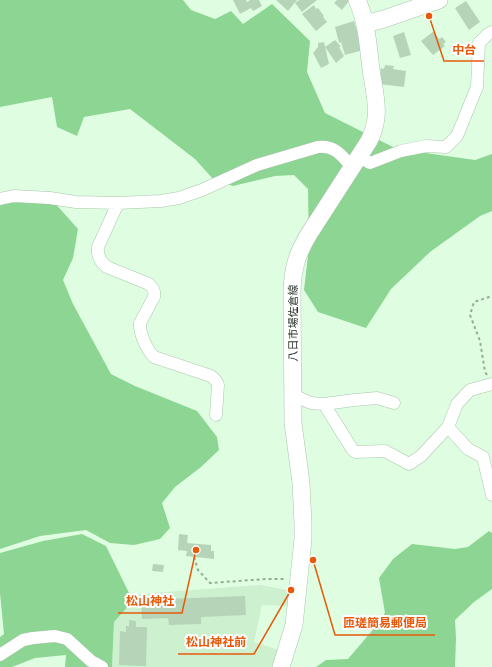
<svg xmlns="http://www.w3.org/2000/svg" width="492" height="667" viewBox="0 0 492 667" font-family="Poppins,'Noto Sans JP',sans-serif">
  <rect width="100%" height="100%" fill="#dffee1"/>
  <path fill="#cdf0cf" d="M260,585L293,591L291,606L262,605L254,642L279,650L273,667H112L114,622L140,594Z"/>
  <path fill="#8cd593" d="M0,0H183L191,10L215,19L231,11L243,24L272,4L310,41L307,72L325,113L397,149L475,160L492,154V211L480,216L430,252L391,289L366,328L318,312L304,290L309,247L308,189L294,175L275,176L233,186L214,180L195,159L130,109L84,117L77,136L57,127L52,97L0,107Z
    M0,201H53L78,229L73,258L63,280L73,304L111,374L135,386L197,411L217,437L219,450L201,467L175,487L162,503L170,528L160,539L134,545L110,543L86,530L40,536L0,549Z
    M489,531L492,533V589L474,602L455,620L456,638L455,667H316L326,660L348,659L371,632L385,613L379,578L393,559L412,544L455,549L468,547Z
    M82,534L106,546L133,601L114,622L112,667H65L66,655L35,658L12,667H0V637L4,634L0,593V553L43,541Z"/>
  <path fill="#b6d4b8" d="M233,0H246L247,2L250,0H259L262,6L253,11L251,8L240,14Z
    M276,0H297L288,11Z
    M299,0H317L302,12L295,3Z
    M337,0H348L349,1L342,10L334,3Z
    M466,1L480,22L469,30L455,8Z
    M314,5L316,9L318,8L324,16L323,17L327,22L316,31L302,14Z
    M354,21L363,50L345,55L341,42L339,43L335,27Z
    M434,31L439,39L442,37L446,42L443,44L445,46L433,55L421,41Z
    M404,32L411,55L400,58L393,36Z
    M335,40L341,47H339L344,56L336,63L325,47Z
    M324,42L329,64L321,68L313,53L318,47V43Z
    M385,65L394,66L393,69L406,71L404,87L379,84L381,68L384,69Z
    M179,534L188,535L187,543L211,545V551H214V559L186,556L187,551L178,550Z
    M153,564L164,565L163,572L152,571Z
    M245,596L246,615L201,617V624L169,625L168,618L142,619L141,600Z
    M129,620L136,621V627H147L146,666L119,665L120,631L126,632V626H129Z"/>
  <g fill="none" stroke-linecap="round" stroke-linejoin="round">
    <g stroke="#a9c6ab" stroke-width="13">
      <path id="street" d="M359,157L370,163L401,151L426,146L446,147L457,136L477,87L479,43L488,34L492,32
        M0,199L14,196L50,198L76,202L118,203L161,201L179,198L202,190L257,165L318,147C335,145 342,156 352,167
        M118,203L98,247C97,256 100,262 107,267L149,284C153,288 155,291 154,297L140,323C139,333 147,350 154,357L211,376C215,379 217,381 218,385L216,415
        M293,395L311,403L324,404L355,400L377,398L394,403
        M324,404L352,449L355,452L385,451L409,464L421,456L448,427L468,449L483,457L492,495
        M448,427L457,404L470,390L492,384
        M0,655L23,640L33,638L55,636L67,639L91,661L102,667"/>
    </g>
    <g stroke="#a9c6ab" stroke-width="18">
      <path id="secondary" d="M365,24L384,19L439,0
        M281,667L294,625L303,539V524L301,483L293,423L292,291C293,267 297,254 309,234L369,141C373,133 375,126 376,118C378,102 373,85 371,69C368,46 367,21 357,0"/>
    </g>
    <path stroke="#96ad97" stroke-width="2" stroke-dasharray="3 3" stroke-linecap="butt" d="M487,375L485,372L480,341L470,315L474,302L492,296
      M194,557L198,570L210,583L266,579H285"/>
    <use href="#street" stroke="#fff" stroke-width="12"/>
    <use href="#secondary" stroke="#fff" stroke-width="17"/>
  </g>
  <g text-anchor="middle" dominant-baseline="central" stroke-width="4" stroke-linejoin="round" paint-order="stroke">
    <g font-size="11" fill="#29352a" stroke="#fff">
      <text transform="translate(293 323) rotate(-90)">八日市場佐倉線</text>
    </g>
  </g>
  <path fill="none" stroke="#e8590c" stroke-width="1.5" d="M429 16L444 61H484M196 550L182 613H118M313 560L335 635H435M291 590L254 654H178"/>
  <g fill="#e8590c" stroke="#fff" stroke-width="1.5">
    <circle cx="429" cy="16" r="4"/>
    <circle cx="196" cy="550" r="4"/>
    <circle cx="313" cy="560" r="4"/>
    <circle cx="291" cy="590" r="4"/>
  </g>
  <g font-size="12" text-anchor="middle" font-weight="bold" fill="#e8590c" stroke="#fff" stroke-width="4" stroke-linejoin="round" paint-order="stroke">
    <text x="464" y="54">中台</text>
    <text x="150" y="605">松山神社</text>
    <text x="385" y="627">匝瑳簡易郵便局</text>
    <text x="216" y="646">松山神社前</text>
  </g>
</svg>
